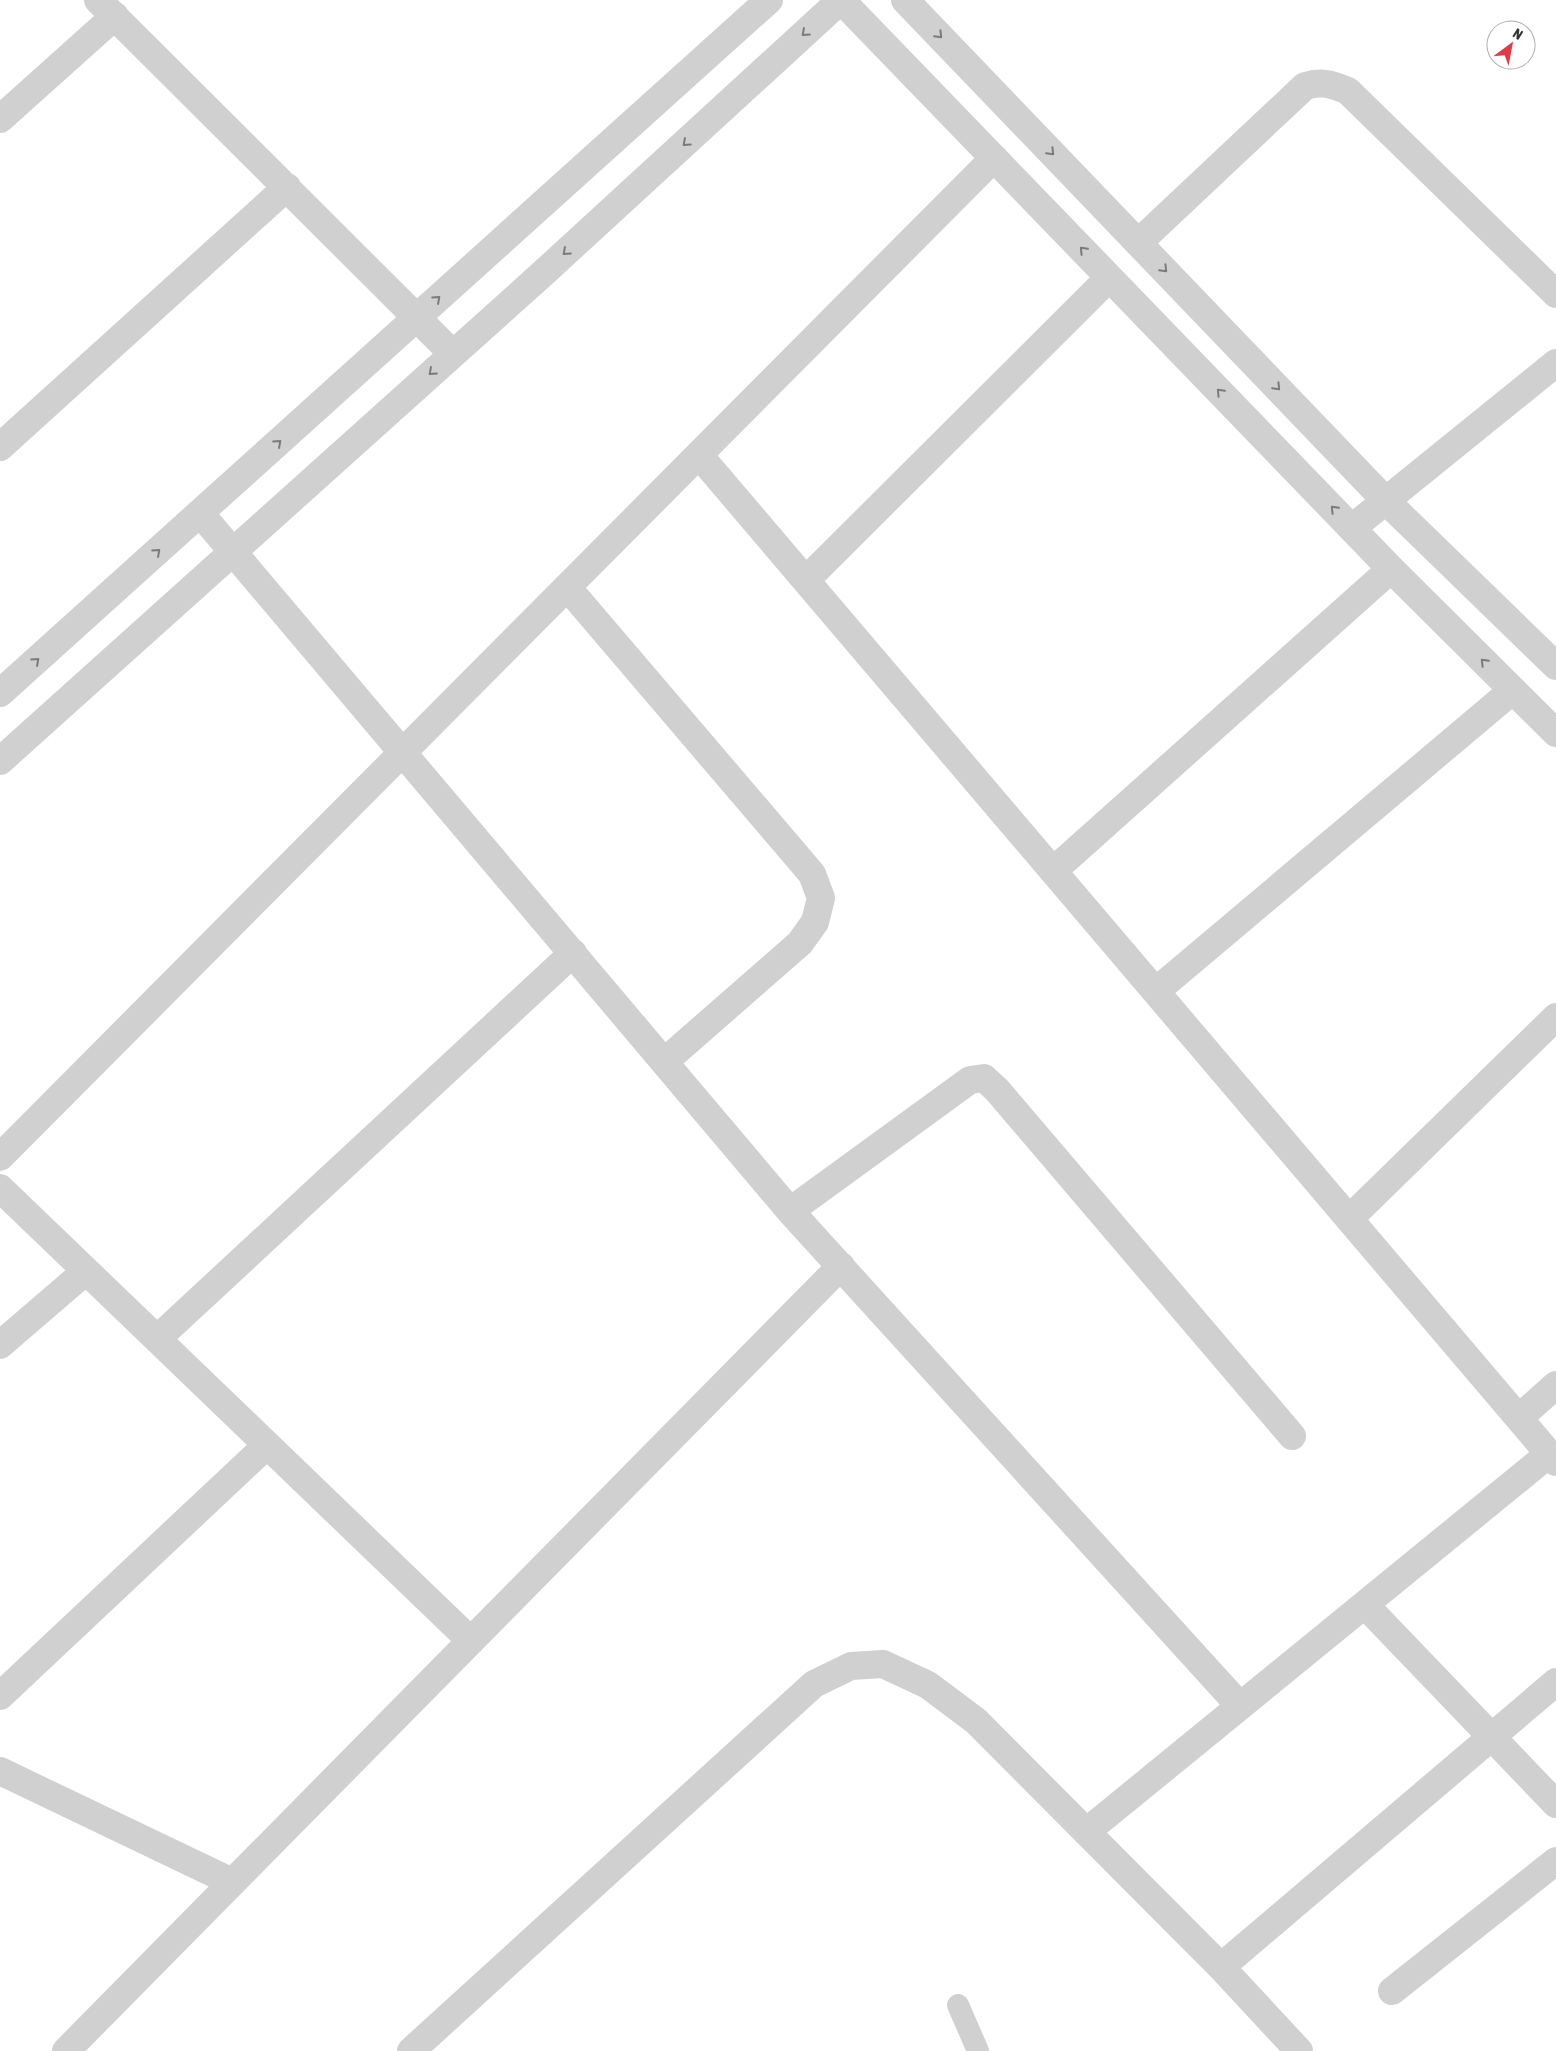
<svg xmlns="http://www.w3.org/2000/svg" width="1556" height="2051" viewBox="0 0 1556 2051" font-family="'Asap Condensed',sans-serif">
  <rect width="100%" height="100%" fill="#fff"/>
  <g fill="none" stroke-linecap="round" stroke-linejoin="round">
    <path stroke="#d0d0d0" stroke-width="22" d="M958,2005L978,2051"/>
    <path stroke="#d0d0d0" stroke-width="28" d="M98,0L453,354
      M841,0L1391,569L1556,733
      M905,0L1385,500L1556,666
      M0,119L115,16
      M1138,243L1305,86C1321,81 1332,84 1348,91L1556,294
      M0,447L287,187
      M699,455L1556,1462
      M200,513L790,1211L1240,1706
      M1352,528L1556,363
      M806,580L1109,278
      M567,587L812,874L821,898L815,922L800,943L664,1062
      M0,693L769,0
      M0,761L540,276L841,0
      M1053,871L1391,569
      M1156,991L1513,690
      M0,1157L994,158
      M0,1188L471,1641
      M790,1211L970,1080L984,1078L997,1090L1292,1436
      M1349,1219L1556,1017
      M157,1339L573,953
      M0,1345L86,1271
      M1519,1418L1556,1385
      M1365,1605L1556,1804
      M0,1696L267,1445
      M0,1771L232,1882
      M1086,1832L1549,1454
      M1221,1967L1556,1682
      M1392,1991L1556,1861
      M66,2051L841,1266
      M411,2051L814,1684L851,1666L883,1664L928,1685L976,1721L1221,1967L1299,2051"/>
  </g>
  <defs><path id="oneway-chevron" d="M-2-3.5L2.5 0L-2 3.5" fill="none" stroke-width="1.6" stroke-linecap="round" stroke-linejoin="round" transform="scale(1.25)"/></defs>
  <g stroke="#7a7a7a">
    <use href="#oneway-chevron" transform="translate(805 33) rotate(138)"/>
    <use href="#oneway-chevron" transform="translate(939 35) rotate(46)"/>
    <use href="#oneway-chevron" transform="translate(686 143) rotate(138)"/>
    <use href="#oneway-chevron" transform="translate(1051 152) rotate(46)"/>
    <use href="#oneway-chevron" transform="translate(1083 250) rotate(-134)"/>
    <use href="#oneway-chevron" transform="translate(566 252) rotate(138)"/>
    <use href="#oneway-chevron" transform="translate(1164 269) rotate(46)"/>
    <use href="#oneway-chevron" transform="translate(437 299) rotate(-42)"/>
    <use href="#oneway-chevron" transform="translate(432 372) rotate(138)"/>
    <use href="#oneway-chevron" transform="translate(1277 387) rotate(46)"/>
    <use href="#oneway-chevron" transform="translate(1220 392) rotate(-134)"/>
    <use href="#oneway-chevron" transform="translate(278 443) rotate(-42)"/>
    <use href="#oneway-chevron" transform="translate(1334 509) rotate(-134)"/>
    <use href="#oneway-chevron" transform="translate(157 552) rotate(-42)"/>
    <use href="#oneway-chevron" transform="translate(36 661) rotate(-42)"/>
    <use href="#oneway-chevron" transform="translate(1484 662) rotate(-135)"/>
  </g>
  <g transform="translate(1511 45) rotate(32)"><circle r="24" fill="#ffffff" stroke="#adadad"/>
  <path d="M0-4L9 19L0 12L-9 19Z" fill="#e63946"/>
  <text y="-8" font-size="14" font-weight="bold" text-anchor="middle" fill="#333333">N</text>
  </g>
</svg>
